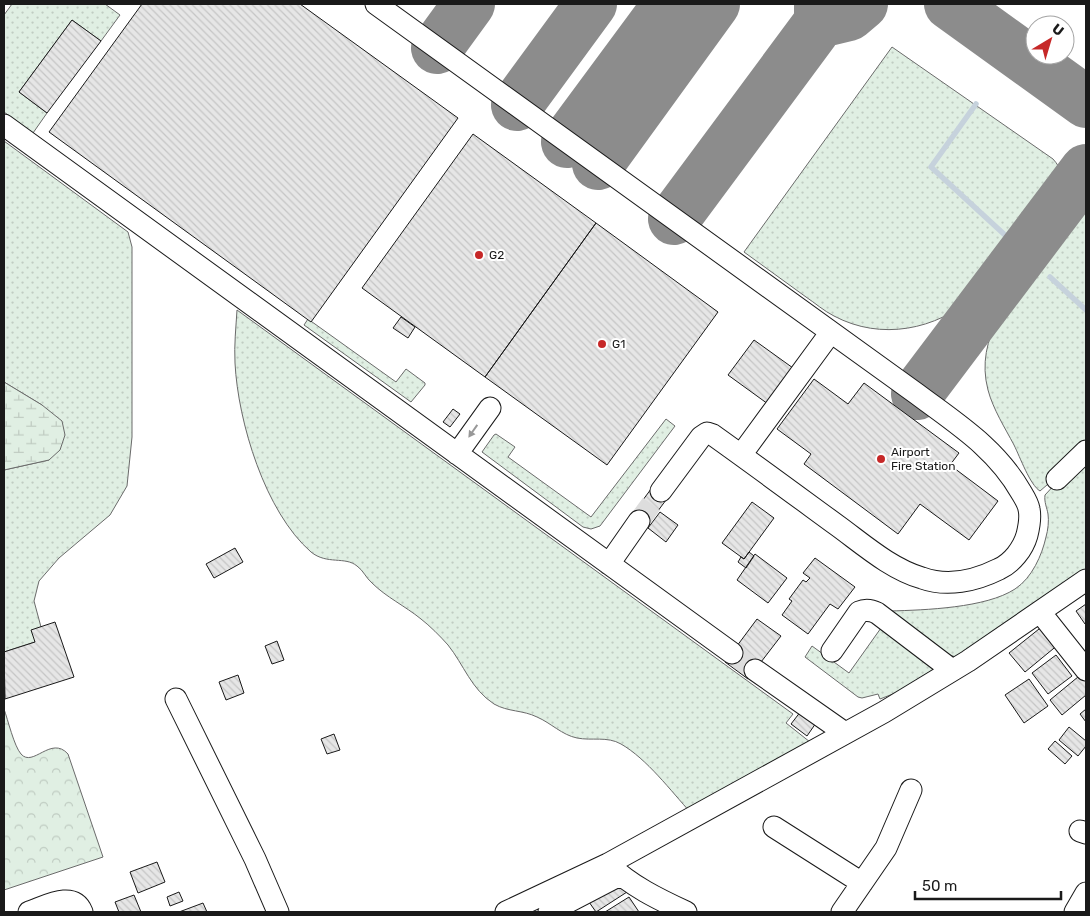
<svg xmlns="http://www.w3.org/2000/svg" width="1090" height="916" viewBox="0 0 1090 916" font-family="Rubik,sans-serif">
  <defs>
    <pattern id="grass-dots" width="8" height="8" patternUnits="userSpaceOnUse" patternTransform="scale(1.25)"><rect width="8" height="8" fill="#e0efe3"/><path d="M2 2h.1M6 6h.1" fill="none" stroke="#c0ccc2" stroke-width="1.8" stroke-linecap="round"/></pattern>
    <pattern id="forest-crowns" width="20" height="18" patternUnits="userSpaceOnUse" patternTransform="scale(1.25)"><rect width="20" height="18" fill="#e0efe3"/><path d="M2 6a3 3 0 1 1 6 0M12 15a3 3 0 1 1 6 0" fill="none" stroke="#c0ccc2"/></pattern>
    <pattern id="wetland-marsh" width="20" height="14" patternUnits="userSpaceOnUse" patternTransform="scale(1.25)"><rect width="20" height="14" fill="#e0efe3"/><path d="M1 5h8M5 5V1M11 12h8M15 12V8" fill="none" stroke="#c0ccc2"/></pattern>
    <pattern id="building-back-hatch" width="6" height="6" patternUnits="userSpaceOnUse" patternTransform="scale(1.25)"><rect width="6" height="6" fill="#e6e6e6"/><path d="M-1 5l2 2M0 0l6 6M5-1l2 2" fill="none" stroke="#c5c5c5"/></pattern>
  </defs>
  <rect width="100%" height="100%" fill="#fff"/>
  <path fill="url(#grass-dots)" stroke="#6a6a6a" d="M12,4H105L120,15L101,41L72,20L19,92L47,113L33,133L4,112V15Z
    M892,47L1053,159C1062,169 1063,176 1057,188L975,296C936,330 881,341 834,316C824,311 815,303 806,297C785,282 765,267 744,252Z
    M4,141L128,232L132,247V437L127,486L110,515L59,558L39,581L34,601L41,627L35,642L4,652V470L49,460L42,405L4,382Z
    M1086,200V441L1055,478L1040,491C1030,485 1020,457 1014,445C1005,428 993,409 988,390C974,337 1012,296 1041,257C1053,243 1073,210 1086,200Z
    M237,310L793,714L786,723L810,742L691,813C671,791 647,759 621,744C607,736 592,741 577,738C562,735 551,723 537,717C523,710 508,712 494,704C471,689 464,665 448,645C440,636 430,626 421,619C405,606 386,597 372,583C366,578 363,570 357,566C345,556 327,565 311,552C265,512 238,422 235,363C234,345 236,327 237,310Z
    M308,319L396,382L406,369L425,383V385L411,402L304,325Z
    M666,419L675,426L600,526L591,529L583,527L482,452L494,435L496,434L515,447L508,457L591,517Z
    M1086,462V570L956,657L949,655L890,611C925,610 986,608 1015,589C1032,578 1042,555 1046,537C1048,530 1049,521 1048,514C1047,508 1044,502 1045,495L1058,481Z
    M881,628L934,669L898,692L880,699L878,694L862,698L858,697L805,657L812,646L849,673Z"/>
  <path fill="url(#forest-crowns)" stroke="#6a6a6a" d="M4,709C8,720 14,746 21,754C33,768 51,735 68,754L103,857L4,890Z"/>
  <path fill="url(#wetland-marsh)" stroke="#6a6a6a" d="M4,382L42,405L62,421L65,435L60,450L49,460L4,470Z"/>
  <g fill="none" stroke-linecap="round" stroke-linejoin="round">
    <path stroke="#c6d2dc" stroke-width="5.5" d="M976,104L931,167L1006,236
      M1050,277L1086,310"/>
    <path stroke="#8c8c8c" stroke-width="52" d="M820,4V22L849,15L862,4
      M950,4L1086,102
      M437,48L469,4
      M517,105L591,4
      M567,142L669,4
      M598,164L714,4
      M674,219L820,22
      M917,394L1086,170"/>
  </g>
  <path fill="url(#building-back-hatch)" stroke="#1a1a1a" d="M142,4H300L458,118L311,322L49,132Z
    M72,20L101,41L47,113L19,92Z
    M473,134L596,223L485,377L362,288Z
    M596,223L718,312L607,465L485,377Z
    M401,317L415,327L408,338L393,328Z
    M754,340L793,368L768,404L728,375Z
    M814,379L848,404L864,383L959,453L950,465L998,501L969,540L920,504L898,534L804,464L811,454L777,429Z
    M453,409L460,414L450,427L443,422Z
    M654,485L669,496L646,527L631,516Z
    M752,502L774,518L744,559L722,543Z
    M660,512L678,525L666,542L648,528Z
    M235,548L243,562L214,578L206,564Z
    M749,552L754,556L746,568L738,562L741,557L744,559Z
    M755,554L787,578L768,603L737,580Z
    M815,558L855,587L838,609L830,604L808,634L782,615L792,601L789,599L803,580L806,582L810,578L803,573Z
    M1086,604V624H1085L1076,611Z
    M757,619L781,636L748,679L725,662Z
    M55,622L74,677L5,699L4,652L35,642L31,630Z
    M1044,625L1059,644L1025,672L1009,653Z
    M277,641L284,660L272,664L265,646Z
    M1056,655L1072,676L1048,694L1032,673Z
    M1084,672L1086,675V695L1062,715L1050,700Z
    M238,675L244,693L226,700L219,682Z
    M1029,679L1048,706L1024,723L1005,695Z
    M1086,709V722L1080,714Z
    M801,711L816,723L807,736L791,724Z
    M1069,727L1086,741V746L1078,756L1059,740Z
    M334,734L340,750L327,754L321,739Z
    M1055,741L1072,756L1065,764L1048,749Z
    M157,862L165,882L138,893L130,872Z
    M621,882L627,892L596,912L589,902Z
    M179,892L183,901L170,906L167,897Z
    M134,895L141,912H119L115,902Z
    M629,897L639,912H605Z
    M203,903L207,912H179Z"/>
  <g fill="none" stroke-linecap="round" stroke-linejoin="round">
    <path stroke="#ddd" stroke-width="21" stroke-dasharray="21 11" stroke-linecap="butt" d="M639,521L661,491
      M732,653L755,670"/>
    <g stroke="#1a1a1a" stroke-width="23">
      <path id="minor" d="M376,4L917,394C957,424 996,448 1021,492C1024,497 1028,503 1029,509C1031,518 1029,527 1027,535C1023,549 1012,563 999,569C975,581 947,587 922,578C891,569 864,545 838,526C797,496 755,465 713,435L707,433L701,437L661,491
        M4,125L732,653
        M457,454L490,408
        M741,455L831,332
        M1057,479L1086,451
        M609,564L639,521
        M1040,612L1086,670
        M832,651L859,612C866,609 871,610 877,613L952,670
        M755,670L845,733
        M176,699L255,859L278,912
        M774,827L862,883
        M1080,831L1086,833
        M608,864C631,886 658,899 686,912
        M29,912C45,907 73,890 82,912
        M506,912L608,864L884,712L968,661L1086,580
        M549,912L620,875
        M842,912L886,848L911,790
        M1075,912L1086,893"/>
    </g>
    <use href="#minor" stroke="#fff" stroke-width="21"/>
  </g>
  <defs><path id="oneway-solid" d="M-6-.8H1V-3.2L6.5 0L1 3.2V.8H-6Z" transform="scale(1.25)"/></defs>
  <use fill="#989898" href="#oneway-solid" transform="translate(473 431) rotate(125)"/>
  <g fill="#c62828" stroke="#fff" stroke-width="2">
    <circle cx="479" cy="255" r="5"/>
    <circle cx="602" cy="344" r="5"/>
    <circle cx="881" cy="459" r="5"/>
  </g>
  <g text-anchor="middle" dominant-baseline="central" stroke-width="4" stroke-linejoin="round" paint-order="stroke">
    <g font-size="12" fill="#1a1a1a" stroke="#fff" text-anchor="start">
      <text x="489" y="255">G2</text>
      <text x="612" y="344">G1</text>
      <text x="891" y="452">Airport<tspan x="891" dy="14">Fire Station</tspan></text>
    </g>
  </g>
  <rect width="1090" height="916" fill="none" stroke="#1a1a1a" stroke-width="10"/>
  <g transform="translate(1050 40) rotate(38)"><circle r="24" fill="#ffffff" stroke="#a3a3a3"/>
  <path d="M0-4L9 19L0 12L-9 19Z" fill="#c62828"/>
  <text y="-8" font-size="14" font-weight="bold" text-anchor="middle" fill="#1a1a1a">U</text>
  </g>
  <path d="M915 891v8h146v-8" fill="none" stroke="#1a1a1a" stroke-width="2.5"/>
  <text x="922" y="891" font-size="15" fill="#1a1a1a" stroke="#ffffff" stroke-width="4" paint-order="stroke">50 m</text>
</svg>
